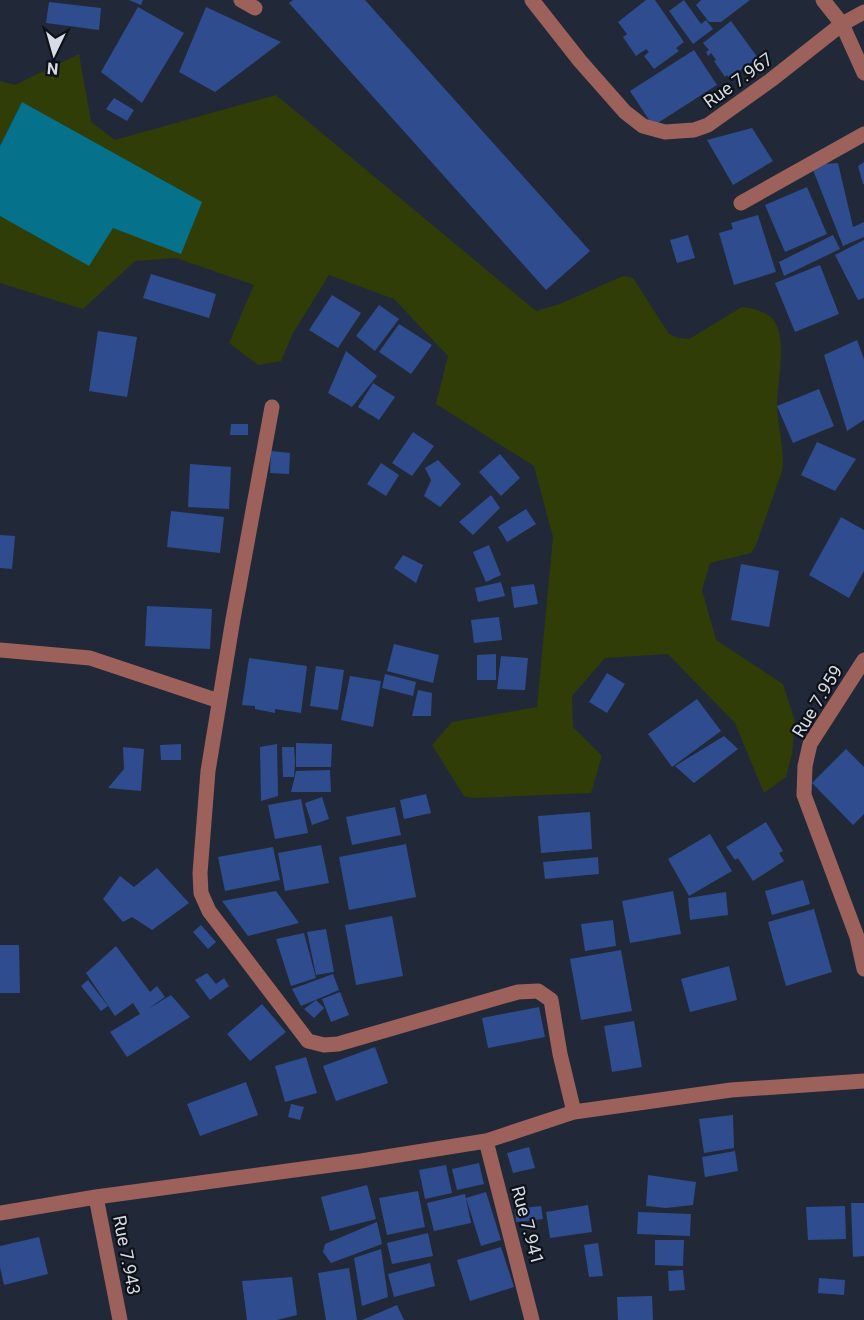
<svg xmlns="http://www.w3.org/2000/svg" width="864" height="1320" viewBox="0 0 864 1320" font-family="Roboto,sans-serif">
  <rect width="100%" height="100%" fill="#212938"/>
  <path fill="#303d06" d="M79,54L91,122L115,140L276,95L536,311L560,304L623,276L633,278L669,334L678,338L689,339L742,307C753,308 769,312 775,322C787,343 777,382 777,406C778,428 785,450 782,471L756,545L751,553L710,563L702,590L716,640L783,684L795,721L792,754L786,777L764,793L735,723L668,654L605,658L572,696L573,727L602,756L591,793L474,798L464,796L432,745L452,722L537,707L553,537L534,466L436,404L448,356L394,299L329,275L293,333L281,361L258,365L229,343L254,285L176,258L135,261L83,309L0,283V216L89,265L22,102L0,146V81L15,85Z"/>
  <path fill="#05718b" d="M22,102L202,202L181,254L113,228L89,266L0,216V146Z"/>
  <path fill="#2e4c8e" d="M129,0H143L141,5Z
    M293,0H365L590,251L546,290L289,3Z
    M646,0H655L684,42L676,48L679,51L654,69L644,56L649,52L646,49L636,56L623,37L627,34L618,22Z
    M684,0L701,24L706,20L713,29L693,44L669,11Z
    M701,0H750L721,22H709L696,5Z
    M49,2L101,8L99,30L46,23Z
    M138,7L184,33L142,103L101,72Z
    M206,7L281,42L215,92L179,72Z
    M731,21L758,58L729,78L727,75L725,77L714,61L716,60L711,53L708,56L706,52L709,50L703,43Z
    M694,50L717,85L653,126L630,91Z
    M114,98L134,110L127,121L106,109Z
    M752,128L773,161L733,185L707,140Z
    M864,162V184H863L858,166Z
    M838,163L853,227L864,222V237L843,246L811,165Z
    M807,187L827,234L785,252L765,205Z
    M758,215L776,272L734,285L719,233L733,229L731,223Z
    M688,235L695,258L677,263L670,240Z
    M833,235L840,249L784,276L779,262Z
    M864,240V298L858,300L835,255Z
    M820,265L839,314L795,332L775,283Z
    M151,274L216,294L209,318L143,298Z
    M332,295L361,313L338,348L309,330Z
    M379,305L399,319L375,351L356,336Z
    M399,324L432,345L411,374L379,352Z
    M98,331L137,337L127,397L89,391Z
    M857,340L864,359V420L847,431L824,355Z
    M346,351L377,376L352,407L328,393Z
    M373,383L395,397L379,420L358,407Z
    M819,389L834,426L793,443L777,406Z
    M231,424H248V435H230Z
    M413,432L434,446L412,476L392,463Z
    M817,442L856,459L835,491L801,475Z
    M271,451L290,453L289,474L270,473Z
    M500,454L520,478L501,496L479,472Z
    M438,460L461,484L440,507L424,496L431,480L425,468Z
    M381,463L399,475L386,496L367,484Z
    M190,464L231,467L229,509L188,507Z
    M491,495L500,508L473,535L459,522Z
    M526,509L536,524L507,542L498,527Z
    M171,511L224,517L220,553L167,547Z
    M841,517L864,530V571L849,598L809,575Z
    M0,535L15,536L12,569L0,568Z
    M489,545L501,575L486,582L473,552Z
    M403,555L423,565L416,583L394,568Z
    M741,564L779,571L769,627L731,620Z
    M501,582L505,596L478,602L475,588Z
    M534,584L538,604L514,608L511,587Z
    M147,606L212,609L210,649L145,646Z
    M499,617L502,640L474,643L471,620Z
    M394,644L439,655L433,683L387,671Z
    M496,654V680H477V655Z
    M501,656L528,658L525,690L497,689Z
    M249,658L307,666L301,713L275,709V713L255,709V706L242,705Z
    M316,666L344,670L338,710L310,706Z
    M607,673L625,684L607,713L589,702Z
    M385,674L416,682L413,696L382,688Z
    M350,676L381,681L373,727L341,720Z
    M418,690L432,693L431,716H412Z
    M697,699L721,731L672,767L648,734Z
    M724,736L738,749L694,783L675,766Z
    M296,743L332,744L331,767H296Z
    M181,744V760H161L160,745Z
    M277,744L278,796L261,801L260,747Z
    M123,747L144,749L141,791L108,788L124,769Z
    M282,747H294L295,762L294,777H283Z
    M846,749L864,767V814L853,825L812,783Z
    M330,770L331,792H291L296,771Z
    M426,794L431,813L404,819L400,800Z
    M322,797L329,819L312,825L305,803Z
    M301,799L308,833L275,839L268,805Z
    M395,807L401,835L352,845L346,817Z
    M590,812L592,849L541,853L538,816Z
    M766,822L783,851L779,853L784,861L753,881L738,858L735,860L726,847Z
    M710,834L732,871L689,896L668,859Z
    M406,844L416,897L349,910L339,857Z
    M321,845L329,883L285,891L278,853Z
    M273,847L280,880L225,891L218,857Z
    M598,857L599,874L545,879L543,862Z
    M157,868L189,903L152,930L132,917L123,922L103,899L120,876L134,887Z
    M803,880L810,904L772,915L765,891Z
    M276,891L299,923L248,936L222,901Z
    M673,891L681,934L630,943L622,901Z
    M726,892L728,915L690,920L688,898Z
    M814,909L832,972L786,986L768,922Z
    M392,916L403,976L356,985L345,925Z
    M613,920L616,946L585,951L581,924Z
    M201,925L216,942L208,949L193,932Z
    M326,929L334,972L316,975L307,932Z
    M304,933L316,978L291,986L276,939Z
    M0,945H19L20,993H0Z
    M116,946L150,992L157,986L165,997L148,1009L171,995L190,1017L127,1057L110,1032L140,1014L133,1003L115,1016L86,973Z
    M621,950L632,1011L581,1020L570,959Z
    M729,966L737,1000L690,1012L681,979Z
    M207,973L216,984L224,978L229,986L210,1000L195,980Z
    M333,974L339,990L301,1006L292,989Z
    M88,980L108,1006L101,1011L81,986Z
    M340,992L349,1015L331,1022L322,999Z
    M316,1000L324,1008L314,1018L304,1009Z
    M262,1004L286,1032L250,1061L227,1034Z
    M539,1007L545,1037L488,1048L482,1018Z
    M634,1021L642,1067L612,1072L604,1026Z
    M375,1047L388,1083L336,1101L323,1066Z
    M306,1057L317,1093L285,1102L275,1066Z
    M246,1082L258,1115L200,1136L187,1104Z
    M291,1104L304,1107L300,1120L288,1117Z
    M733,1115L734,1148L704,1153L699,1119Z
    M529,1147L535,1168L513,1173L507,1153Z
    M735,1151L738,1171L705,1177L702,1157Z
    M479,1163L484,1184L457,1190L452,1169Z
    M446,1165L452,1193L425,1199L419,1170Z
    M648,1175L696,1182L693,1205L666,1208L646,1206Z
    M367,1185L376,1219L330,1231L321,1197Z
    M418,1191L425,1227L387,1235L379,1198Z
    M486,1192L501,1240L481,1246L466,1198Z
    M465,1194L471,1223L434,1231L427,1203Z
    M851,1203H864V1256L853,1257Z
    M588,1205L592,1232L550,1238L546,1212Z
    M541,1206L543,1219L516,1222L515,1209Z
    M845,1206L846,1239L808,1240L806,1207Z
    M638,1212L691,1214L690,1236L637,1234Z
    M377,1222L382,1244L331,1263L323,1252L325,1244Z
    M428,1233L433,1256L392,1264L387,1243Z
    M39,1237L48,1274L4,1285L0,1267V1246Z
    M655,1240H684L683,1266L655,1265Z
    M598,1243L603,1276L589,1277L584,1245Z
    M501,1247L514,1287L470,1301L457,1260Z
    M381,1249L388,1297L362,1306L354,1258Z
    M430,1263L435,1286L394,1297L388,1274Z
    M349,1268L357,1320H326L318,1273Z
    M683,1270L685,1290L669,1291L668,1271Z
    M292,1277L297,1315L277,1320H247L242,1281Z
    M819,1278L845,1280L844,1295L818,1293Z
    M652,1296L653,1320H618L617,1297Z
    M397,1305L404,1320H362Z"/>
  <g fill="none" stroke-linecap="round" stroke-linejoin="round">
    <path stroke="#9d615b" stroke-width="15" d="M241,0L255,8
      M532,0L580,61L625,112L643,126L665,132L694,130L708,125L771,80L842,24L864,12
      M823,0L842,24L864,73
      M741,203L864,134
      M272,407L233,619L208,771L200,873L201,893L209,911L308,1041L324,1045L338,1044L518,992L538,991L551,1000L560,1054L574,1112
      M0,650L90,658L219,701
      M864,660L810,744L805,766L804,795L857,937L864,969
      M486,1141L532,1320
      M96,1197L120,1320
      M0,1213L96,1197L361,1161L486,1141L574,1112L731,1090L864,1081"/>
  </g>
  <g text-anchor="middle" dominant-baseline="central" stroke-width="4.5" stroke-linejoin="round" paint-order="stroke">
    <g font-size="18" fill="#d6dbe5" stroke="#0e1218">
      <text transform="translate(738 80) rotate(-36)">Rue 7.967</text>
      <text transform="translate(817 701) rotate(-59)">Rue 7.959</text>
      <text transform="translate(528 1225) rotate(75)">Rue 7.941</text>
      <text transform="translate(127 1255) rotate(79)">Rue 7.943</text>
    </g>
  </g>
  <g transform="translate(54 54) rotate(185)" stroke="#0e1218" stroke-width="4.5" paint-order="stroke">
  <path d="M0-4.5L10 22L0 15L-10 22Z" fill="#d6dbe5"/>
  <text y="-9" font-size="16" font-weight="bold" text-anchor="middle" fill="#d6dbe5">N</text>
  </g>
</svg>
